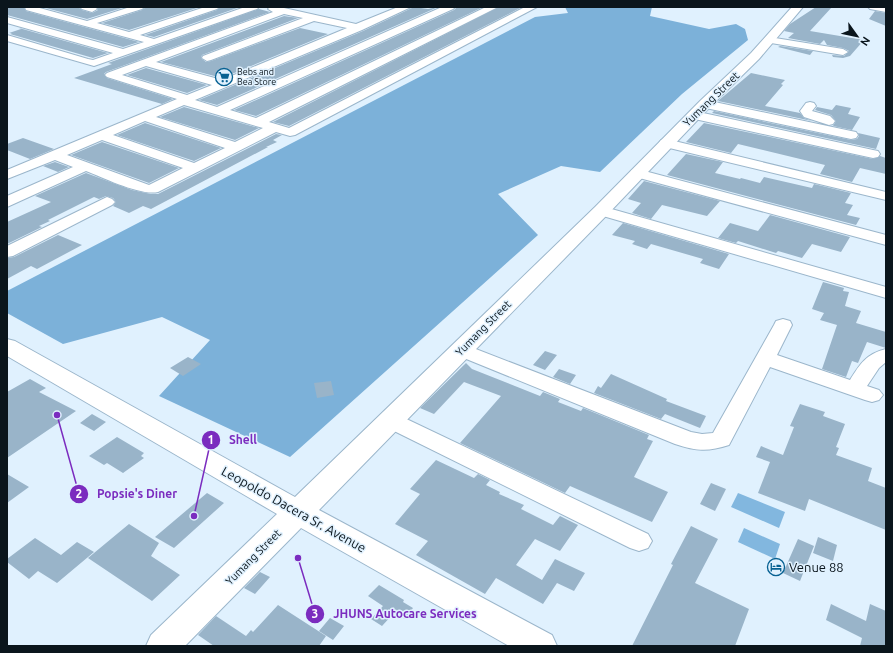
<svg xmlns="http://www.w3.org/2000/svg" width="893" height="653" viewBox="0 0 893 653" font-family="Ubuntu,sans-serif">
  <rect width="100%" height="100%" fill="#e0f1fe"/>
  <path fill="#7cb1d9" d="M565,7H652L650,16L709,29L736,24L745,29L748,40L682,94L600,172L561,166L498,194L538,235L290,457L159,396L210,340L162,317L63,344L7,313V291L535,17L568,13Z"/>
  <path fill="#82b7df" d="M738,493L785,512L779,528L731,507Z
    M744,528L780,544L775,559L738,542Z"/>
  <path fill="#99b4c9" d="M7,7H24L26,11L139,42L123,47L7,15Z
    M42,7H78L82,10L92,13L98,10L97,7H125L87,19Z
    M146,7H200L129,30L102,23L142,10Z
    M220,7H240L154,37L145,35L217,10Z
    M414,7L428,9L438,7L217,105L199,100L363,31Z
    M457,7H483L256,116L234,110L454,10Z
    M499,7H522L289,126L273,122Z
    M816,7H832L810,31L864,40L850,56L843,58L833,57L832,55L844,56L849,51L843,48L827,45L824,40L820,44L788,38L794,33L784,31L790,24Z
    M259,9L270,12L106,72L104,74L107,78L173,99L162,104L74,78L112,64L108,63Z
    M875,11L886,13V26L869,19Z
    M284,16L298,18L202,55L201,58L206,62L211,61L300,28L328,34L222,78L161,62Z
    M19,28L108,53L93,58L10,34L12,33H9L21,29Z
    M780,46L813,51L810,55L778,47Z
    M146,68L207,85L187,93L127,75Z
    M751,73L785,80L781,84L783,85L765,106L800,113L804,118L812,121L718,101Z
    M836,105L851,108L848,114L860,117L852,130L833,126L836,121L831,115L815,110L817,107L832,110Z
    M184,107L259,128L235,140L160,117Z
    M714,111L851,140L857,139L859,136L858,133L880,138L876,149L712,113Z
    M145,123L221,148L194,161L117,135Z
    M704,123L873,159L880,156L886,158V174L860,168L852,182L820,174L825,165L738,144L731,153L686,142Z
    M276,134L282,135L273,140L277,142L266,147H268L151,209L143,206L129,213L113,206L116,202L113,198L106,196L99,199L94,197L48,220L50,221L39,226L42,227L7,244V222L51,202L35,196L86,173L132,190L151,194H158Z
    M23,138L54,149L30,159L7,150V144Z
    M102,142L179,168L149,183L71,155Z
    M686,154L723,162L715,173L740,179L741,178L760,183L764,177L812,188L814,184L851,193L845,203L853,205L847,215L860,218L856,225L667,175Z
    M55,162L69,167L58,172L43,166Z
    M644,181L720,201L707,216L662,205L651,219L632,213L641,203L628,199Z
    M770,215L850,237L841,252L812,244L802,258L778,251L776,253L738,241L736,243L718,238L730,223L758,231Z
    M623,223L729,254L719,269L700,263L703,259L651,244L647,249L632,244L635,241L612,235Z
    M58,235L82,245L37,269L31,266L7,279V258L14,257Z
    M823,282L844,288L843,291L849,292L845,306L861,311L856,323L886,332V348L867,342L858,363L852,361L846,377L822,369L837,325L820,320L824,313L812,309Z
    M545,351L557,355L545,370L533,365Z
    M188,357L201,364L183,376L170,368Z
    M466,363L472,369L540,396L543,392L560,399L558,402L581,411L583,408L649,435L647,439L653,441L634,477L668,492L652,522L570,486L565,493L460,443L501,396L464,382L434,414L420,408Z
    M559,369L576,375L570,384L553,377Z
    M611,374L667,399L666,401L706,416L700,428L665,414L661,419L594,393L598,386L601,388Z
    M30,379L46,388L39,392L76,411L7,458V392Z
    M331,381L334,395L317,398L314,383Z
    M800,404L825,412L823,416L845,424L836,447L839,448L836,455L872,468L868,481L886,488V530L809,499L805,511L758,493L770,462L756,457L761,446L783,455L794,427L790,426Z
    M92,414L106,422L94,431L80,423Z
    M117,437L144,453L141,456L144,458L123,473L107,463L104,465L89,456Z
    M436,460L474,478L478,474L490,480L486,485L500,492L499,494L524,505L521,509L553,525L560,516L578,525L560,551L535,539L516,565L542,580L555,559L585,573L574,591L557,583L543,604L496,578L485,594L416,555L428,541L395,524L420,494L410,489Z
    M7,474L29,487L7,503Z
    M711,483L726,489L715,511L700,504Z
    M207,493L224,503L174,548L155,537Z
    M129,524L159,543L151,556L180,575L152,601L88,558Z
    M691,526L718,539L695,583L749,609L735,646H632L673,565L671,564Z
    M818,537L837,545L833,561L813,553Z
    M35,538L61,555L77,542L94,552L57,583L38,571L29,579L7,562V559Z
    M798,539L814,546L800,581L783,573Z
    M260,572L270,577L255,594L244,588Z
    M379,585L404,600L403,602L413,608L405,619L394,613L382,626L371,619L383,606L368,596Z
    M831,604L866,621L870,604L886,611V646H860L862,638L826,620Z
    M278,605L326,636L319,646H214L198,635L216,616L246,636L251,630L253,632Z
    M330,618L344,626L333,640L319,631Z"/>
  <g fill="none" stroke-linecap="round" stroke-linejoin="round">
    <g stroke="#9bb6cb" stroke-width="2">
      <path id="street" d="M25,7H36L87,21L130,7H144L142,9L97,23L129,32L205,7H219L217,9L140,35L154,39L245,7H259L257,9L94,66L7,41V35L88,59L93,60L113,53L7,23V17L123,49L144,42L26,10Z
        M80,7H95L97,9L92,12L82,9Z
        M270,7L284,8L356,24L398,7H411L362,30L195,100L217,107L442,7H455L453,9L230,110L256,118L486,7H498L269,122L289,128L525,7H537L295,135L290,136L276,132L158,192C141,196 104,178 86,171L7,207V196L73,167L55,160L7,179V170L177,99L107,77L105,75L107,73L273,12L268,9ZM284,14L303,18L203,56L202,58L207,61L211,60L314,21L347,28L222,80L156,62ZM146,66L212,85L187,95L122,75ZM184,105L263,128L235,142L156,117ZM145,121L225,148L194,163L113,135ZM102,140L183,168L149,185L67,155Z
        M868,7H886V12L870,9Z
        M769,37L843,49L848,52L843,55L765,42L764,40L765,38Z
        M705,100L851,131L856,132L858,135L856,138L851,139L701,107L699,104L701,101Z
        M810,102L814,103L816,106L812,111L830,116L835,121L833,124L829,125L804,117L800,111L806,103Z
        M694,111L873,150L878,151L880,154L878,157L873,158L690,118L688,115L690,112Z
        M666,139L886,192V200L661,146L659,143L661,140Z
        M637,169L886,235V245L632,176L630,173L632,170Z
        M107,197L112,199L115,202L112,205L13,256L7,257V246Z
        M601,206L886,287V298L596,214L593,211L596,208Z
        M783,319L790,321L792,325L777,355L850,380C860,364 866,354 886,349V362L879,368L867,386L879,390L883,395L879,400L872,402L865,400L770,367L729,445C708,452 696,451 675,444L454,354L451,350L454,346L461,344L468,346L691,432L702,434L713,433L774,325L776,321Z
        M390,412L398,415L648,534L652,541L648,548L639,551L630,548L382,425L379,420L382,415Z"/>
    </g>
    <g stroke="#9bb6cb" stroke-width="2">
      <path id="secondary" d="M792,7H803L759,59L710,107L607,215L319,510L552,635L557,646H509L301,528L185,646H146L151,635L277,514L7,356V339L15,341L295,497L595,207L700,101L751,53Z"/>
    </g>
    <use href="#street" fill="#fff" fill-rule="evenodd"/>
    <use href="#secondary" fill="#fff" fill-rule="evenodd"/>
  </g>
  <defs>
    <g id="supermarket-ring" transform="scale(0.9)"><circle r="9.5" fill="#e0f1fe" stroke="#076192" stroke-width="1.5"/><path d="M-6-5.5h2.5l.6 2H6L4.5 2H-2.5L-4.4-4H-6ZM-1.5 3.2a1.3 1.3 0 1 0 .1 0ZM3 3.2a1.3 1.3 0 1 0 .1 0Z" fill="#076192"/></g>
    <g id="hotel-ring" transform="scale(0.9)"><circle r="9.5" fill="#e0f1fe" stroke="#076192" stroke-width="1.5"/><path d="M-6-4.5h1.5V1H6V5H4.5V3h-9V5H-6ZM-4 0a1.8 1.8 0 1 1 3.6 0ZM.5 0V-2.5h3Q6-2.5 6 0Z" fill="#076192"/></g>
  </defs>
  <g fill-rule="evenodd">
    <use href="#supermarket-ring" x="224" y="77"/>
    <use href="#hotel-ring" x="776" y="567"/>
  </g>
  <g text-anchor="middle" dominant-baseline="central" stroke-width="3" stroke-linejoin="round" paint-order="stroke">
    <g font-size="9" fill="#0a151c" stroke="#e0f1fe" text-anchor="start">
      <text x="237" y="72">Bebs and<tspan x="237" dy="10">Bea Store</tspan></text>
    </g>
    <g font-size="11" fill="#0a151c" stroke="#e0f1fe">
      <text transform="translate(711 99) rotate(-44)">Yumang Street</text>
      <text transform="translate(483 328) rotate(-45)">Yumang Street</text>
      <text transform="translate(253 557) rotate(-45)">Yumang Street</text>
    </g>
    <g font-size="13" fill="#0a151c" stroke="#e0f1fe">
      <text transform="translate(294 509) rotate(29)">Leopoldo Dacera Sr. Avenue</text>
    </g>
    <g font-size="13" fill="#0a151c" stroke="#e0f1fe" text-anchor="start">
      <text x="789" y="567">Venue 88</text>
    </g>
  </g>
  <path fill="none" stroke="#7b2cbf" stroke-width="1.5" d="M194 516L211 440M57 415L79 494M298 558L315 614"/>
  <g fill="#7b2cbf" stroke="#e0f1fe" stroke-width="1.5">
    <circle cx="194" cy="516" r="4"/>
    <circle cx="57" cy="415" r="4"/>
    <circle cx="298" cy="558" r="4"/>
    <circle cx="211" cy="440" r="10"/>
    <circle cx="79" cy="494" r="10"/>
    <circle cx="315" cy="614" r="10"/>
  </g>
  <g font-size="12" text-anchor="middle" font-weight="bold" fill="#fff">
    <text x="211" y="444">1</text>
    <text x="79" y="498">2</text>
    <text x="315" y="618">3</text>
  </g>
  <g font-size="12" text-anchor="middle" font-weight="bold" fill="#7b2cbf" stroke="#e0f1fe" stroke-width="3" stroke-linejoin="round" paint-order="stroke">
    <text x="243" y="444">Shell</text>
    <text x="137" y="498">Popsie's Diner</text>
    <text x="405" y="618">JHUNS Autocare Services</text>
  </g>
  <rect width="893" height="653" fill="none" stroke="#0a151c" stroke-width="16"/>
  <g transform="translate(857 36) rotate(123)" stroke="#e0f1fe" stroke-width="3" paint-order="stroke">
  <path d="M0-3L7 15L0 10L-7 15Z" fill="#0a151c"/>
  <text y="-6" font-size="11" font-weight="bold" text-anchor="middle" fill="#0a151c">N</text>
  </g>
</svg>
